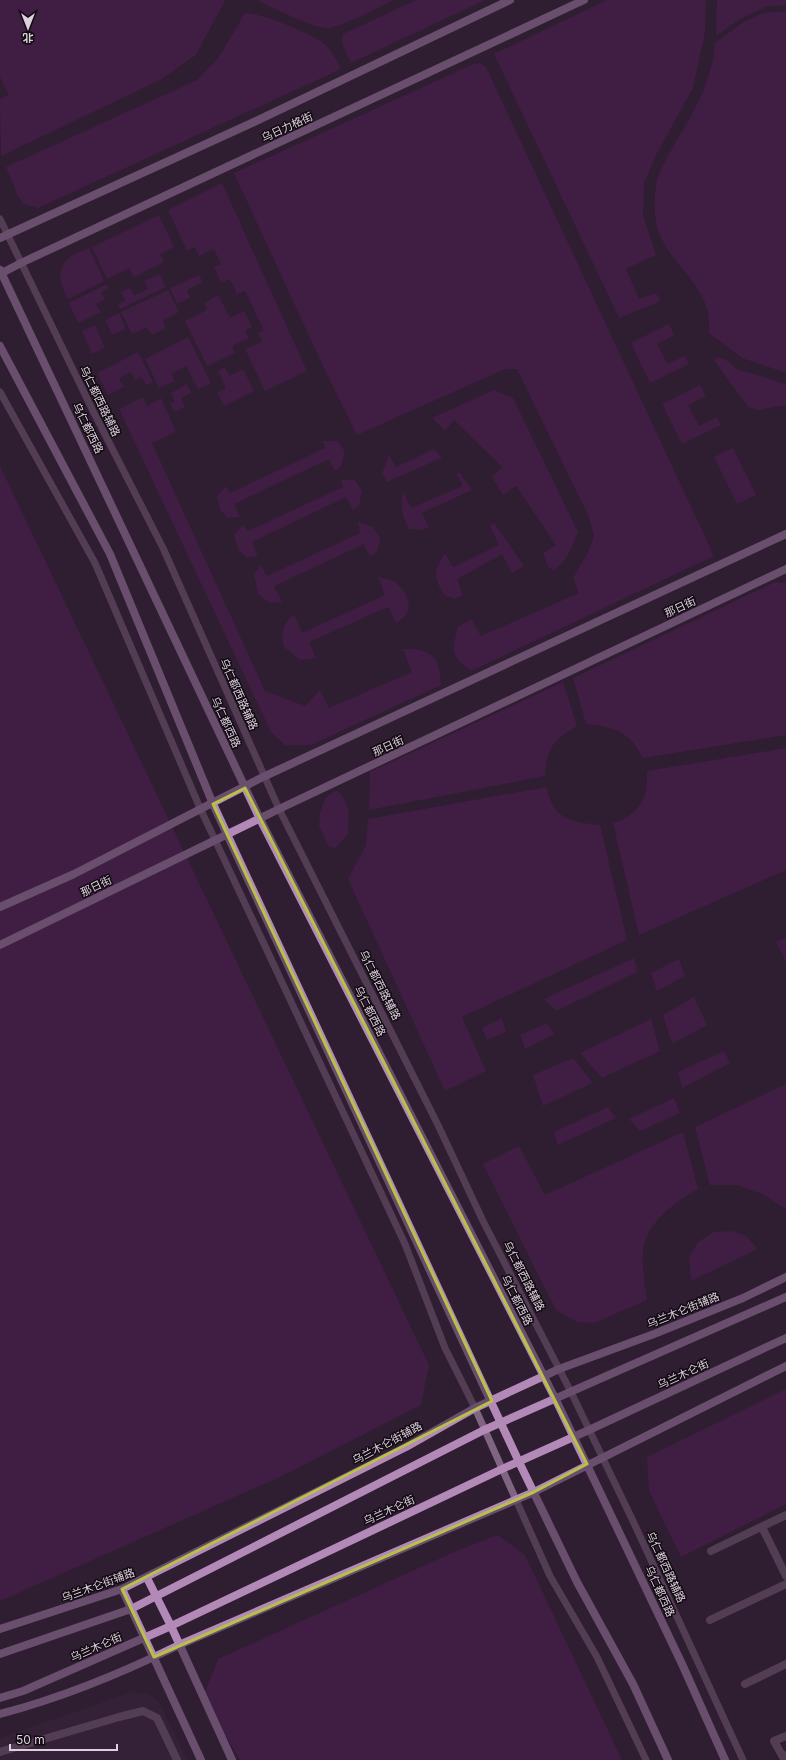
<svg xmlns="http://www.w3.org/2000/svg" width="786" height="1760" viewBox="0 0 786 1760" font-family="Inter,'Noto Sans SC',sans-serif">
  <rect width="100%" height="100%" fill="#2f1d31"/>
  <path fill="#3b263e" d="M132,1692L149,1694L160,1704L187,1760H0V1738Z"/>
  <path fill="#541e5a" d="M0,0H225L196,55L160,80L1,156L0,99L9,95L0,77Z
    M257,0H394C378,7 344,26 328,28C314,29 272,7 257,0Z
    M416,0H485L351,63L342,44L343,34Z
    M607,0H706L705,32L693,88L657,153L644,183L643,215L656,255L626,269L639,299L656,293L661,301L619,318L494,54Z
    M717,0H786V5L765,7L740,19L716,36Z
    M786,11V373L742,358L709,333C709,326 710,316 707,309C696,272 659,257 655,215C654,206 655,194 656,185C658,170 674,146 681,133C698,105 713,76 715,43L742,23L763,13Z
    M245,13C262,13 311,33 325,44C331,50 336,60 341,67L337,71L38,208L23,204L17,194L6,167L197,80L219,57Z
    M480,63L486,67L714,556L471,671C449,655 452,651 458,627L471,619L481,636L579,593L573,578L588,552L594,536L589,517L517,369H505L357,435L322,364L234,173L471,65Z
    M222,183L307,371L265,391L245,349L262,342L258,333L264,330L245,291L237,294L230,279L221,283L214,267L221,264L214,249L199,256L195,247L187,251L168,210Z
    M159,215L174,247L160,254L164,262L134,277L129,268L107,279L92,247Z
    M89,248L104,281L68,299C61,287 55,269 69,258C74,253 83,251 89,248Z
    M160,274L166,287L120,309L118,304L125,301L121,292L130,288L134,295L148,289L144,281Z
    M199,275L203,282L187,290L190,298L177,304L170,288Z
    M107,284L109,288L101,292L105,299L96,304L101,312L78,323L69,303Z
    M168,290L179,312L163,320L166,328L152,335L147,327L132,334L121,312Z
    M218,295L230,318L244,311L252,327L245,330L249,338L232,346L235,353L207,366L185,321L207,310L204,303Z
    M119,313L126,329L112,335L105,320Z
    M669,324L674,335L657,344L667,364L685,356L689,364L650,383L631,343Z
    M95,325L105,348L92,354L82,331Z
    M188,337L211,383L198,389L186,366L171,374L175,381L159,388L145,359Z
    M138,352L153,382L146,385L142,377L135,380L131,372L119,378L124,387L108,395L97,373Z
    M717,357L726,360L737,369L786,384V405L758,410L748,407L714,360Z
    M225,367L229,376L243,369L254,391L224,406L217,393L226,388L218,371Z
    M187,384L191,393L181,398L185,407L175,412L170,404L175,402L171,393Z
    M700,385L706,396L688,405L699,426L717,417L721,425L682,444L662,404Z
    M494,390L513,398L578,532C572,545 567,564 553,570L548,567L543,553L556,545L516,486L503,495L492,477L502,467L454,420L445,431L432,418Z
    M143,397L147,406L161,398L176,432L152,443L265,691L305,706L320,690L329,708L412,672L403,649C432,649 440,656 441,685L311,745H285L271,732L119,409Z
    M323,441H338L345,452L341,466L335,471L329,459L234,504L240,517L228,518L220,510L217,496L226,486L230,493L325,448Z
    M733,448L756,495L737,504L714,457Z
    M434,449L442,458L387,482L382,473L389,455L396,467Z
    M0,466L429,1365L421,1405L282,1476L0,1601Z
    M456,473H460L472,490L422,513L429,527L422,530L409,529C402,517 400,505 403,492L411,508L463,486Z
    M341,480H355L362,491L359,505L353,510L346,497L252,542L258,556L246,557L238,549L234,535L243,525L248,531L343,487Z
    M358,522L373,527L380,538L377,552L370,557L364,544L274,586L282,602L269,603L258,594L254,574L261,565L267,576L360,533Z
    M494,523L524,566L512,573L502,554L457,579L463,595L454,599L444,595C433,575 433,572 445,553L453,567L499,545L490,526Z
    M378,577C382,578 389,579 393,581C405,588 415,606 404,617C402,619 399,621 396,623L388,607L309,642L316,658L300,660L284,647C281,631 282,626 294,614L302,633L385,595Z
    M775,582L786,583V735L643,758C629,731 615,727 586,724L573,678Z
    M563,682L577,726C552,741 547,748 545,776L369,810L370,772Z
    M786,748V870L639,935L613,823C628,820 643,806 646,791C647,785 647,777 647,771Z
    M547,787C552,820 572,822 600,825L627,940L462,1017L486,1071L445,1091L348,879L366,845L368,819Z
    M336,790L341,794L346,803L349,812L348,834L335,848L329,847L319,826L320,813L325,798Z
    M786,938V962L776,942Z
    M634,958L637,972L556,1011L544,999Z
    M679,959L685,976L657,991L651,973Z
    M694,997L707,1025L672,1044L663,1015Z
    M502,1018L506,1032L487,1040L482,1028Z
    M651,1019L660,1051L602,1078L580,1053Z
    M547,1023L554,1034L525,1049L520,1035Z
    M724,1051L730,1063L682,1088L678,1072Z
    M573,1058L593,1083L543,1106L533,1075Z
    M786,1084V1209L762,1194L737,1185H710L695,1127Z
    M674,1098L680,1113L640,1131L629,1119Z
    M608,1107L616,1118L558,1145L554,1132Z
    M683,1132L698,1189C675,1202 644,1224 643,1253C642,1268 645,1284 647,1300L594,1323L577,1322L557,1311L543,1285L483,1164L519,1146L545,1195Z
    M733,1231L746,1236L758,1249L691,1281L689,1257L698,1242L714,1232Z
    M786,1389V1504L681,1557L649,1491L647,1457Z
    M498,1535L525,1555L622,1760H240L203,1697L218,1659L454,1552Z"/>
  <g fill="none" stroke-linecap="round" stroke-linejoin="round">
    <path stroke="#7f6581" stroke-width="7" d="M0,219L93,411L163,548L279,809L438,1125L483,1221L571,1392L633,1521L743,1760
      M0,392L95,563L200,808L405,1244L445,1348L475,1408L550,1576L597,1657L646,1760"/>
    <path stroke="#7f6581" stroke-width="8" d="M762,1527L786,1576
      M711,1551L786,1515
      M710,1620L786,1584
      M745,1684L786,1664
      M786,1736L774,1741L783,1757L786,1755
      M0,1752L119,1717L143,1711L157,1718L177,1760"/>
    <path stroke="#b289b7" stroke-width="8" d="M0,238L254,122L510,0
      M0,270L260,819L556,1400L682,1664L725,1760
      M0,274L21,263L584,0
      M0,346L110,554L213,804L519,1462L577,1582L633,1684L668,1760
      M0,907L74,874L263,777L786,534
      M0,945L279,809L786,569
      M147,1578L171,1626L232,1760
      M122,1589L201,1760
      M0,1629L122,1589L406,1447L475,1408L559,1369L654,1334L743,1298L786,1277
      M0,1654L131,1609L484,1430L786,1297
      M0,1698L23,1691L171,1626L502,1469L589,1430L786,1338
      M0,1714C61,1698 122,1673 179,1645L534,1492L786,1366"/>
  </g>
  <path d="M0 0H786V1760H0ZM245,788L587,1464L534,1492L154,1657L122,1589L492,1401L213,804Z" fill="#2f1d31" fill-opacity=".55" fill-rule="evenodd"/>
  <path fill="none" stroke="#b8c147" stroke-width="3" stroke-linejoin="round" d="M245,788L587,1464L534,1492L154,1657L122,1589L492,1401L213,804Z"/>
  <g text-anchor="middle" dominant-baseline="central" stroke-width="3" stroke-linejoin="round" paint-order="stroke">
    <g font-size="11" fill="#ddd1de" stroke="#130b13">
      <text transform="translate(287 127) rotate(-25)">乌日力格街</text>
      <text transform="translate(100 401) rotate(64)">乌仁都西路辅路</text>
      <text transform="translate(88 428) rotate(64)">乌仁都西路</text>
      <text transform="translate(680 607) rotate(-25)">那日街</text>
      <text transform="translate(239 694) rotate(66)">乌仁都西路辅路</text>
      <text transform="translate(226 722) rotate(65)">乌仁都西路</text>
      <text transform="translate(388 746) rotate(-25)">那日街</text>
      <text transform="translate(96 886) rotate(-26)">那日街</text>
      <text transform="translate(380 985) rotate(63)">乌仁都西路辅路</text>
      <text transform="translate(370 1011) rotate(63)">乌仁都西路</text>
      <text transform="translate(524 1276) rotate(63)">乌仁都西路辅路</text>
      <text transform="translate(517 1300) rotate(63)">乌仁都西路</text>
      <text transform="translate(683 1310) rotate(-22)">乌兰木仑街辅路</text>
      <text transform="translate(683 1374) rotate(-25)">乌兰木仑街</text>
      <text transform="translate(387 1443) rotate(-28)">乌兰木仑街辅路</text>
      <text transform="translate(389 1510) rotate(-25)">乌兰木仑街</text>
      <text transform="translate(666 1567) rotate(65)">乌仁都西路辅路</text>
      <text transform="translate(98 1585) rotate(-20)">乌兰木仑街辅路</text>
      <text transform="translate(660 1591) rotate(65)">乌仁都西路</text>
      <text transform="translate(96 1647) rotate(-24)">乌兰木仑街</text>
    </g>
  </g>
  <g transform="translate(28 28) rotate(180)" stroke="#130b13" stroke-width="3" paint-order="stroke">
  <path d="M0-3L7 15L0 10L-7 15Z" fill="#ddd1de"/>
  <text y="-6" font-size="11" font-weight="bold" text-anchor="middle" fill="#ddd1de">北</text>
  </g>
  <path d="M10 1744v6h107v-6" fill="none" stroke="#ddd1de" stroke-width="2"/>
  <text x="16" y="1744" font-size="12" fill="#ddd1de" stroke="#130b13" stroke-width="3" paint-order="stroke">50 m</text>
</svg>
